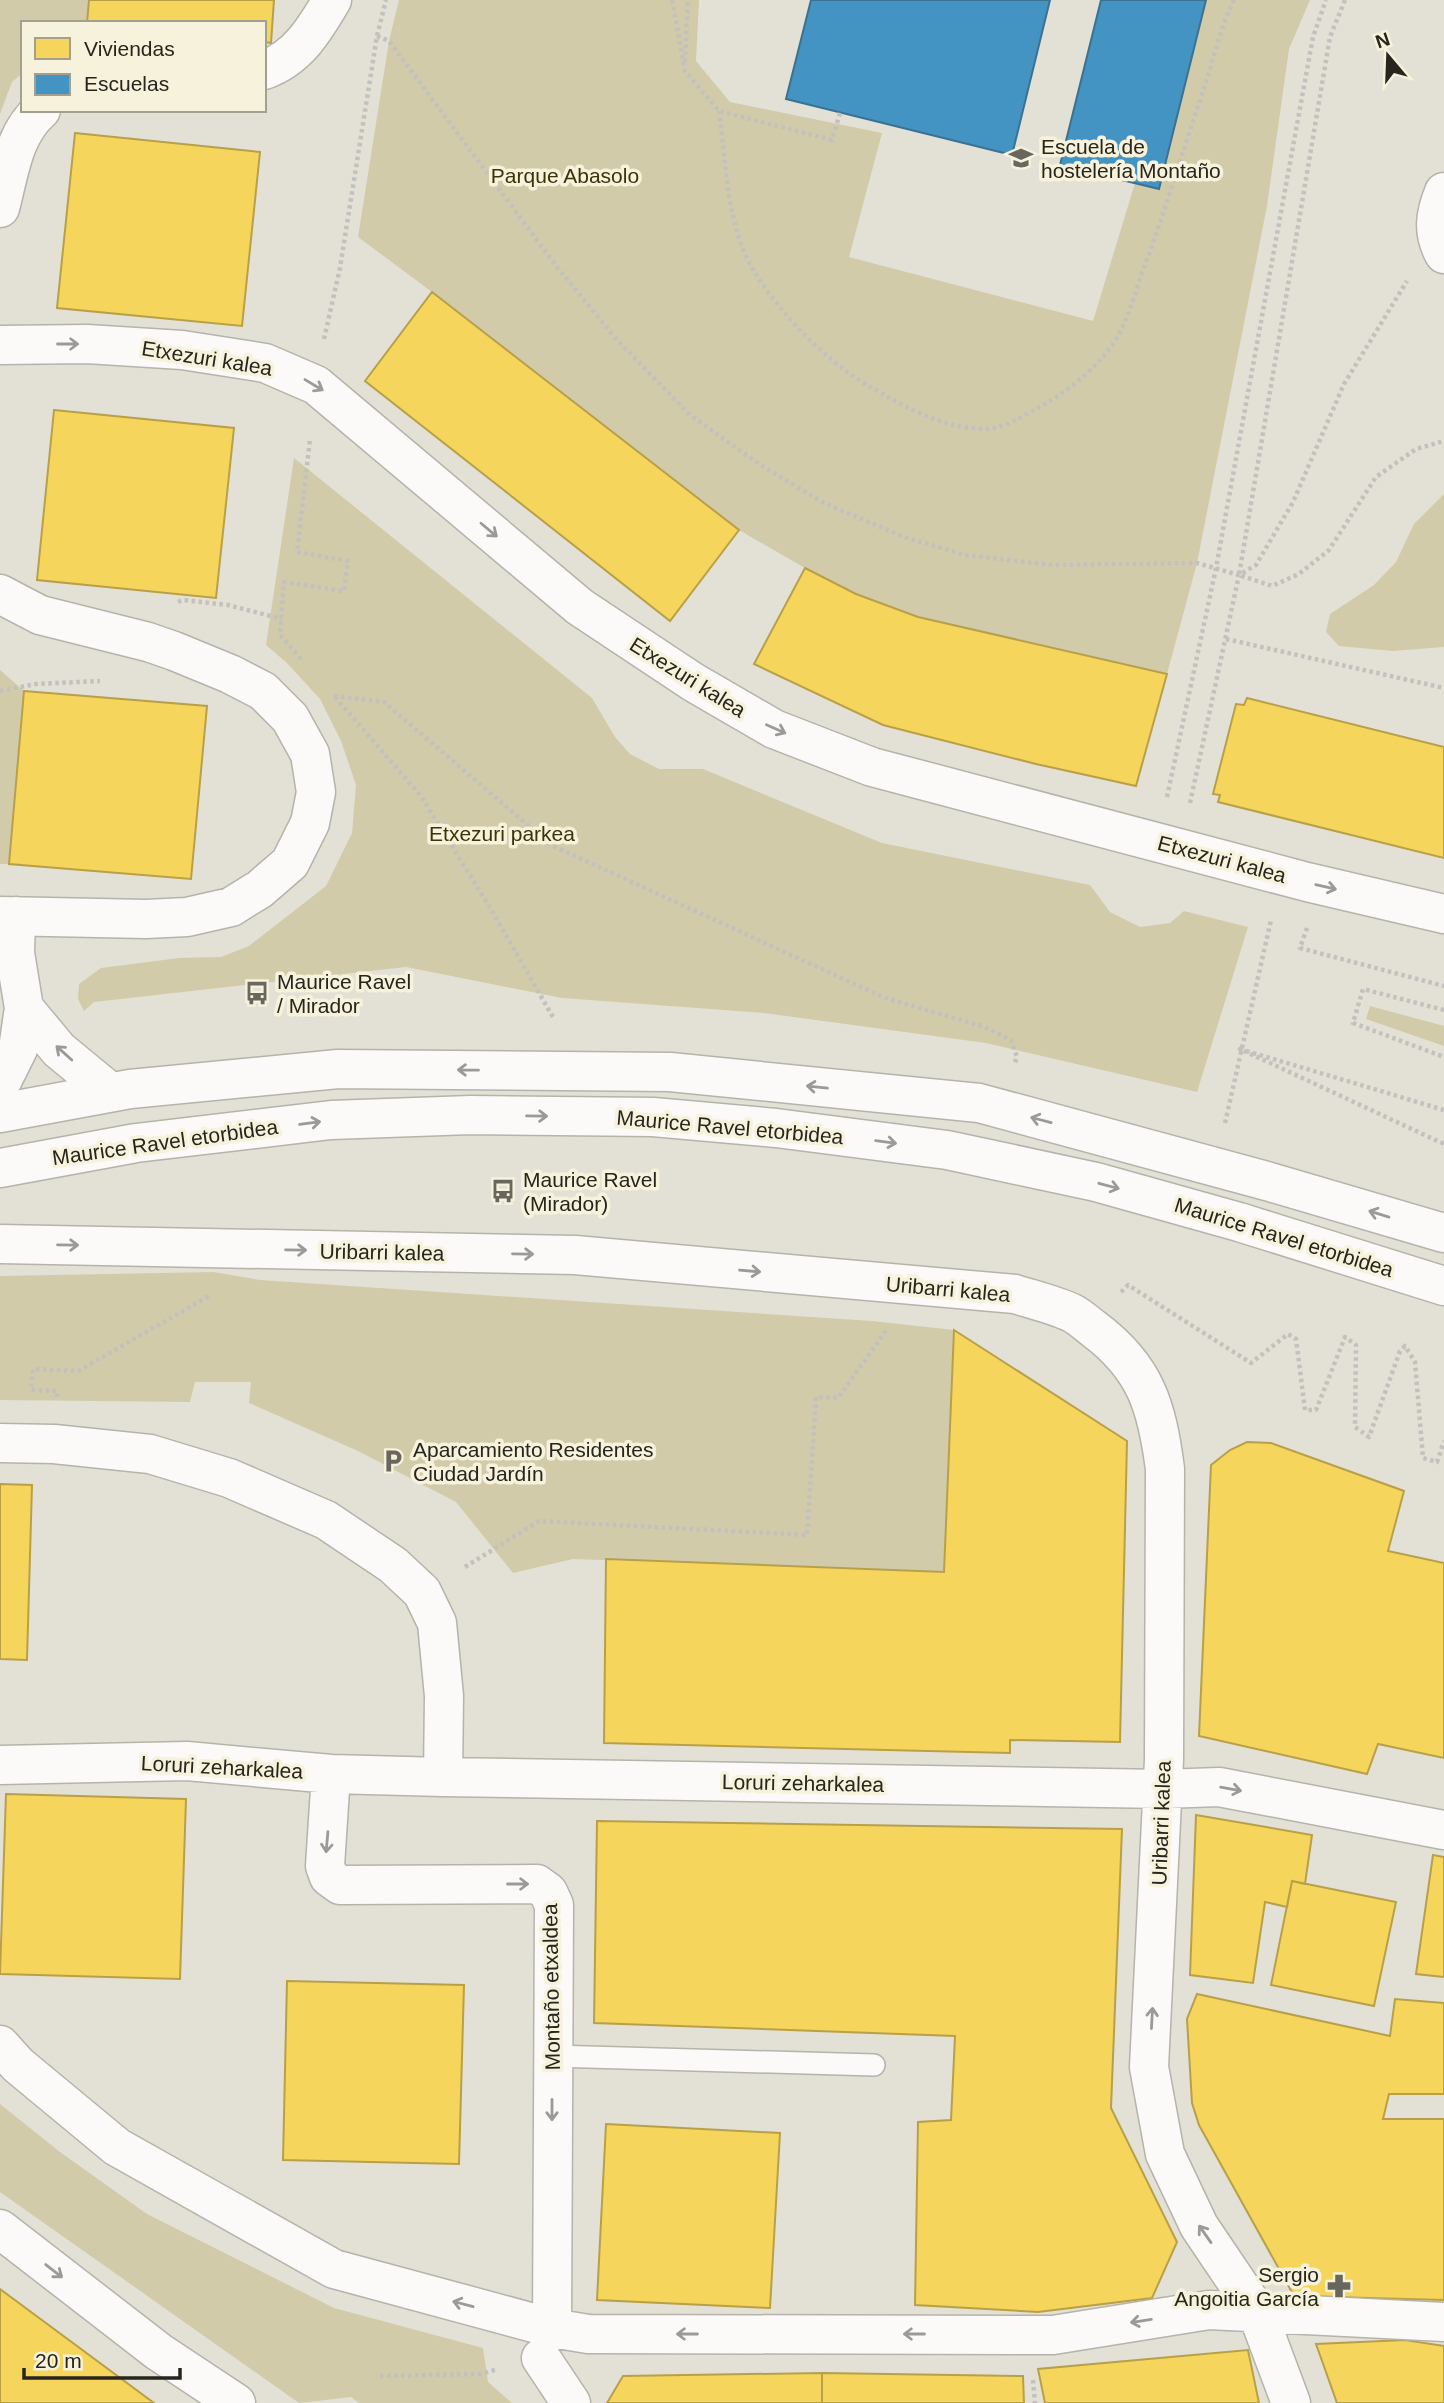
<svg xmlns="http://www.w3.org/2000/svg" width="1444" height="2403" viewBox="0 0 1444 2403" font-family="Arial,sans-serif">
  <rect width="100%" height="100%" fill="#e3e1d5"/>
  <path fill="#d2cbaa" d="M0,0H89L87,23H23V73L12,82L0,114Z
    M399,0H699L696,61L730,102L882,133L849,257L1093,321L1135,183L1159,189L1206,0H1310L1289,49L1267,206L1197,563L1167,674L918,617L856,594L805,568L739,530L432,292L358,237L389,41Z
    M294,458L592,698L615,737L630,754L659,769H703L882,843L1090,885L1110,912L1140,927L1170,923L1184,911L1248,927L1197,1092L986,1043L764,1013L562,998L406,967L94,1002L84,1011L78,999L79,984L101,968L179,958L221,957L249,946L326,886L352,833L356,785L341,741L320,699L287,663L266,645Z
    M1444,494V647L1393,651L1339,646L1326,632L1330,614L1374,585L1396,562L1414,524Z
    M0,670L24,691L9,864H0Z
    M1370,1006L1444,1026V1046L1366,1019Z
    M213,1272L260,1280L872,1321L954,1330L944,1572L573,1559L513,1573L456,1502L358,1451L249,1403L251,1382H195L190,1402L0,1400V1276Z
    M0,2104L60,2152L147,2214L334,2308L483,2348L488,2382L512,2403H359L351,2397L299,2403L0,2192Z"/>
  <path fill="#f6d55c" stroke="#b8a049" stroke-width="2" d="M89,0H274L271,43L264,42V23H87Z
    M75,133L260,152L242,326L57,308Z
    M432,292L739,530L670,621L365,381Z
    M54,410L234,428L216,598L37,580Z
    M805,568L856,594L918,617L1167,674L1136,786L1036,764L883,725L754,664Z
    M24,691L207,706L191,879L9,864Z
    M1247,698L1444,747V858L1218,802L1220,795L1213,794L1236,704L1244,705Z
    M954,1330L1127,1441L1120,1742L1010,1740V1753L604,1743L606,1559L944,1572Z
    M1247,1442L1271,1443L1404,1491L1388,1551L1444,1563V1758L1378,1744L1367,1774L1199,1736L1211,1465L1230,1450Z
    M0,1484L32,1485L27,1660L0,1659Z
    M6,1794L186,1799L180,1979L0,1974Z
    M1196,1815L1312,1835L1305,1884L1292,1881L1287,1907L1265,1902L1253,1983L1190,1975Z
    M597,1821L1122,1829L1111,2108L1177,2242L1152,2298L1038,2312L915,2305L918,2122L951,2120L955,2036L594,2023Z
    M1433,1855L1444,1857V1977L1416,1974Z
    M1292,1881L1396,1902L1374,2006L1271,1985Z
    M287,1981L464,1985L459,2164L283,2160Z
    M1197,1994L1390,2036L1395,1999L1444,2003V2094H1389L1383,2119H1444V2300L1294,2296L1199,2125L1192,2103L1187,2019Z
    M606,2124L780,2133L770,2308L597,2300Z
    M0,2289L154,2403H0Z
    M1405,2340L1444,2346V2403H1337L1316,2344Z
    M1248,2350L1259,2403H1045L1038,2369Z
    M822,2373L1023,2376L1024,2403H822Z
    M822,2373V2403H607L623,2376Z"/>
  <path fill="#4393c3" stroke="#3b7291" stroke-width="2" d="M811,0H1050L1012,155L786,99Z
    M1101,0H1206L1159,189L1060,165Z"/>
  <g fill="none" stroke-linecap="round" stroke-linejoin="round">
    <g stroke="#b5b3aa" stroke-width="24">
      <path id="lane" d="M552,2056L874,2065"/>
    </g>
    <g stroke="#b5b3aa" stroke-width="41">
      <path id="street" d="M264,70C298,58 315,29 332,0
        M1444,192C1435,214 1432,232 1444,254
        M0,208C9,175 13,134 41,110
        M0,345L87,344L182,350L265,363L316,385L580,607L693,682L774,729L872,767L1307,882L1444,914
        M0,594L40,615L148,642L174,651L230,674L263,691L290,718L310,754L316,792L310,823L290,863L260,889L231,907L187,917L146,919L0,916
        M24,1008L59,1050L110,1092
        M0,1085L18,1049L24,1008L15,953L16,916
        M0,1244L575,1255L1015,1294C1034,1300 1055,1305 1072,1313C1080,1317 1087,1324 1094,1329C1146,1368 1157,1407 1165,1469L1164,1760L1149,2067L1165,2154L1199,2226L1257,2312L1291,2403
        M0,1443L54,1444L150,1454L229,1478L326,1520L393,1565L422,1592L437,1623L444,1696L443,1777
        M0,1765L187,1761L331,1774L443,1777L1163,1789L1219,1787L1444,1830
        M331,1774L325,1866L329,1877L340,1885L537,1884L548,1892L554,1905L552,2328
        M0,2045L18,2065L117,2147L334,2269L552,2328L588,2334L1053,2335L1209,2310L1444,2322
        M0,2229L159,2352L236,2403
        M541,2358L571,2403"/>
    </g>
    <g stroke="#b5b3aa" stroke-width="41">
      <path id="primary" d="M0,1113L130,1089L338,1069L670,1072L979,1103L1270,1182L1444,1233
        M0,1168L136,1143L331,1120L471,1115L653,1117L776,1128L947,1150L1096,1182L1239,1222L1444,1286"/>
    </g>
    <path stroke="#c2c1bd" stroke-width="4.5" stroke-dasharray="3.5 3.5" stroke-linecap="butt" d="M672,0L685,71L719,111L832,140L840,113
      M1345,0L1330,37L1239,575L1272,586L1299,574L1329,550L1376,477L1416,449L1444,441
      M377,36L389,41L557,267L617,340L690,415L759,464L824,503L904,537L965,555L1051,565L1197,563L1239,575L1256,565L1293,502L1344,384L1407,281
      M685,62L688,0
      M719,111C725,153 726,200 740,241C756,291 822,359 867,385C903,406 941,428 984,429C1002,429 1022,417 1038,408C1065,393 1091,373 1110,348C1127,326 1134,295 1143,270C1166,209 1184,147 1205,85C1214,57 1221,26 1234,0
      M324,339L340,268L377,36L386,0
      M178,602L183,600L228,605L282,619
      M1226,639L1444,688
      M301,659L280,635L284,582L344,591L348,561L297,552L310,439
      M0,691L36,684L100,681
      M334,696L384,702L551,845L885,998L982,1026L1011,1040L1017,1057L1014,1065
      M335,697L421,796L492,911L554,1019
      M1167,797L1216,568L1313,37L1326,0
      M1190,803L1239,575
      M1307,928L1300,948L1444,986
      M1444,1010L1363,989L1353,1023L1444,1057
      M1444,1110L1240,1049L1444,1144
      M1225,1123L1271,920
      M1121,1292L1128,1285L1251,1363L1288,1334L1296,1339L1305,1410H1316L1345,1337L1356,1345L1355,1427L1369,1437L1400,1351L1405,1346L1415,1362L1423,1458L1437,1462L1444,1441
      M57,1397V1391L31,1390L33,1369L78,1371L209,1296
      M465,1567L539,1521L807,1535L816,1397L838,1398L888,1328
      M380,2376L481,2374L498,2369
      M1033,2380L1035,2403"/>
    <use href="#lane" stroke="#fbfaf9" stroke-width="21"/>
    <use href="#street" stroke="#fbfaf9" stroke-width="38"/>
    <use href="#primary" stroke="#fbfaf9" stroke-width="38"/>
  </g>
  <defs><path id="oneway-shaft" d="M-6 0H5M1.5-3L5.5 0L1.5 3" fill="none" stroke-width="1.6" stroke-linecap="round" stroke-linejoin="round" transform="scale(1.75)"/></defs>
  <g stroke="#9c9a96">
    <use href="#oneway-shaft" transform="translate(68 344)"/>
    <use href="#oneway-shaft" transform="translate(314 385) rotate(31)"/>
    <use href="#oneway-shaft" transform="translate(489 530) rotate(40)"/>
    <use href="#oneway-shaft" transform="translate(776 729) rotate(24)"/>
    <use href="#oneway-shaft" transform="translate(1326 887) rotate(13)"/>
    <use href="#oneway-shaft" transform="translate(64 1053) rotate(-138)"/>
    <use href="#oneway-shaft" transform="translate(468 1070) rotate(-179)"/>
    <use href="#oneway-shaft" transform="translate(817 1087) rotate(-174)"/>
    <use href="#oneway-shaft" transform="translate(537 1116) rotate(1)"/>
    <use href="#oneway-shaft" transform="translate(1041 1120) rotate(-165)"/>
    <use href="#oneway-shaft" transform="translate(310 1123) rotate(-7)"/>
    <use href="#oneway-shaft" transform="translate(886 1142) rotate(7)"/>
    <use href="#oneway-shaft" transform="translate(1109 1186) rotate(15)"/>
    <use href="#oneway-shaft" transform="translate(1379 1214) rotate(-163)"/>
    <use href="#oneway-shaft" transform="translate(68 1245) rotate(1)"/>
    <use href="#oneway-shaft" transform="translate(296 1250) rotate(1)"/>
    <use href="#oneway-shaft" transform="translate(523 1254) rotate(1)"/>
    <use href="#oneway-shaft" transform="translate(750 1271) rotate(5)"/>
    <use href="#oneway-shaft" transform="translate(1231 1789) rotate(10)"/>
    <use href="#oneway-shaft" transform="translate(327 1842) rotate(95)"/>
    <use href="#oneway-shaft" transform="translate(518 1884)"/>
    <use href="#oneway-shaft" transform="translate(1152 2018) rotate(-87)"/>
    <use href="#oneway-shaft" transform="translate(552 2110) rotate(90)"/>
    <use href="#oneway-shaft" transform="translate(1205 2234) rotate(-125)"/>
    <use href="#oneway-shaft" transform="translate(54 2271) rotate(38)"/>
    <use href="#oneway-shaft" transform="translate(463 2304) rotate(-165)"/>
    <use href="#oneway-shaft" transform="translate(1141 2321) rotate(171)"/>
    <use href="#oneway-shaft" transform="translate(687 2334) rotate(180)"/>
    <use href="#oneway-shaft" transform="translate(914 2334) rotate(180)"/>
  </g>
  <defs>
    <g id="university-bare" transform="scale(1.89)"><path d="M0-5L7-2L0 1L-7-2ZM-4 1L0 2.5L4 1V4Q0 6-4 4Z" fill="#69675d" stroke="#f6f2dc" stroke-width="2.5" paint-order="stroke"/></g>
    <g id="bus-bare" transform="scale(1.89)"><path d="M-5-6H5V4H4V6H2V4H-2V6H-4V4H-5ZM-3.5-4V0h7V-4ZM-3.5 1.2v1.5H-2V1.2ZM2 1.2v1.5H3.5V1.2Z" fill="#69675d" stroke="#f6f2dc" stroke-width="2.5" paint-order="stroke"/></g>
    <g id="parking-bare" transform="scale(1.89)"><path d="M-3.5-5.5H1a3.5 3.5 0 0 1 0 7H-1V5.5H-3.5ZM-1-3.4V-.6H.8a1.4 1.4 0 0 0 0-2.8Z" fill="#69675d" stroke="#f6f2dc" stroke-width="2.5" paint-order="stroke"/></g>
    <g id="pharmacy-bare" transform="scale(1.89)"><path d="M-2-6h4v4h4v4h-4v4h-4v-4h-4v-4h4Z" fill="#69675d" stroke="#f6f2dc" stroke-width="2.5" paint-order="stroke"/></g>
  </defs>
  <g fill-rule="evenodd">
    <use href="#university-bare" x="1021" y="158"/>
    <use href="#bus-bare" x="257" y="993"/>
    <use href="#bus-bare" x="503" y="1191"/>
    <use href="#parking-bare" x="393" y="1461"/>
    <use href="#pharmacy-bare" x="1339" y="2286"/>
  </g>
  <g text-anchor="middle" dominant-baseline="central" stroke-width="7" stroke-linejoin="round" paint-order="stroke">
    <g font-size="21" fill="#27251d" stroke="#f6f2dc" text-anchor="start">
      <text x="1041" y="146">Escuela de<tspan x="1041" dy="24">hostelería Montaño</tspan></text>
      <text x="277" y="981">Maurice Ravel<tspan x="277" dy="24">/ Mirador</tspan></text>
      <text x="523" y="1179">Maurice Ravel<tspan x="523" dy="24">(Mirador)</tspan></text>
      <text x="413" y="1449">Aparcamiento Residentes<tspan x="413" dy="24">Ciudad Jardín</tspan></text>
      <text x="1319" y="2274" text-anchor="end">Sergio<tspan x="1319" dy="24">Angoitia García</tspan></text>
    </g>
    <g font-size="21" fill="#3c3308" stroke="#f6f2dc">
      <text x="565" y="175">Parque Abasolo</text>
      <text x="502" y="833">Etxezuri parkea</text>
    </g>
    <g font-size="21" fill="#27251d" stroke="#f6f2dc">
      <text transform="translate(207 358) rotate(9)">Etxezuri kalea</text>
      <text transform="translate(688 677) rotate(32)">Etxezuri kalea</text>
      <text transform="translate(1222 859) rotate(15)">Etxezuri kalea</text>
      <text transform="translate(730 1127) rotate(5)">Maurice Ravel etorbidea</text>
      <text transform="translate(165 1142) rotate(-8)">Maurice Ravel etorbidea</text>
      <text transform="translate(1284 1237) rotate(17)">Maurice Ravel etorbidea</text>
      <text transform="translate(382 1252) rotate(1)">Uribarri kalea</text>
      <text transform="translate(948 1289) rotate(5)">Uribarri kalea</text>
      <text transform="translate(222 1767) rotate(3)">Loruri zeharkalea</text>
      <text transform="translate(803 1783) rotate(1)">Loruri zeharkalea</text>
      <text transform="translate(1161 1823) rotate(-88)">Uribarri kalea</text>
      <text transform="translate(551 1987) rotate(-91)">Montaño etxaldea</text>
    </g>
  </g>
  <rect x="21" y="21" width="245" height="91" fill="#f6f2dc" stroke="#a3a090" stroke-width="2"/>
  <rect x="35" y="38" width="35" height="21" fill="#f6d55c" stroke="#a3a090" stroke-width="2"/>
  <text x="84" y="56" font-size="21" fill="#27251d">Viviendas</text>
  <rect x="35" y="74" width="35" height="21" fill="#4393c3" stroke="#a3a090" stroke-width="2"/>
  <text x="84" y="91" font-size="21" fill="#27251d">Escuelas</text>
  <g transform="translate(1388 56) rotate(341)" stroke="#f6f2dc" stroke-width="5" paint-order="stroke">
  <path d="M0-5L12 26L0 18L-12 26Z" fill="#27251d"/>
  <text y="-10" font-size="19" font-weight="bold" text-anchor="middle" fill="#27251d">N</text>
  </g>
  <path d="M24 2368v10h156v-10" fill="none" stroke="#27251d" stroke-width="3.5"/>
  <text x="35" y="2368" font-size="21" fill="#27251d" stroke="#f6f2dc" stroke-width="5" paint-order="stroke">20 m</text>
</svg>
